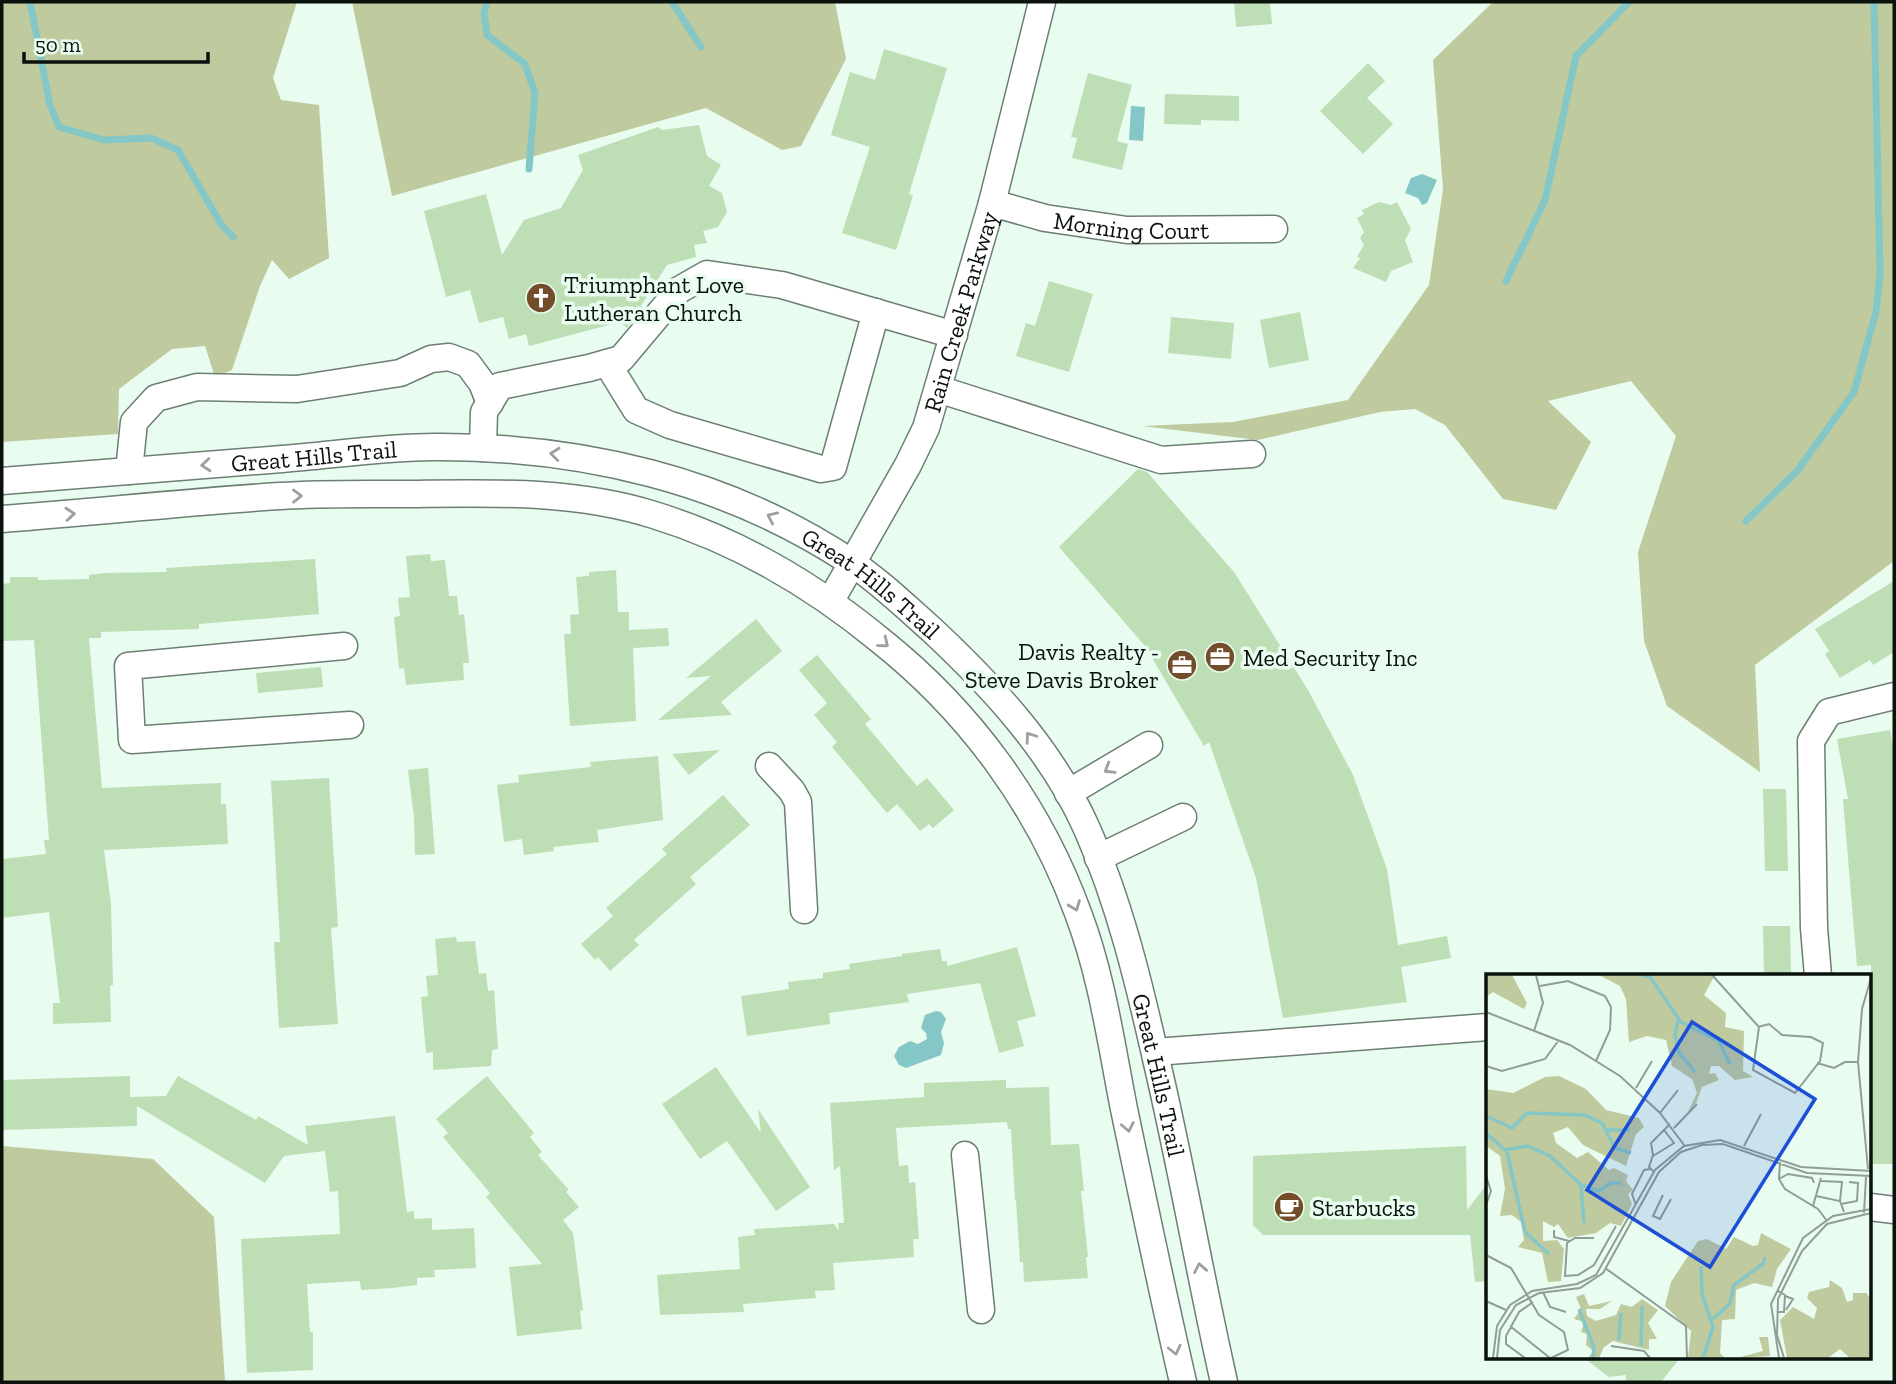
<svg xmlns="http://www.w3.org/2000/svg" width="1896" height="1384" viewBox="0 0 1896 1384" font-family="'Zilla Slab',serif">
  <rect width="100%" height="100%" fill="#e8fcf0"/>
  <path fill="#bfca9f" d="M2,2H297L273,78L281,100L319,105L329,258L289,279L272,260L260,286L232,370L215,377L205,346L172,349L119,389L118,434L2,442Z
    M352,2H835L846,59L801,146L782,150L706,108L392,196Z
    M1493,2H1894V561L1755,665L1760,772L1667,706L1644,641L1638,552L1676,436L1631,381L1548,401L1591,442L1556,510L1503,499L1445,425L1415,409L1380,412L1258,440L1142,426L1233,422L1348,400L1429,285L1443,189L1433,60Z
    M2,1146L153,1159L214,1217L225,1382H2Z"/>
  <path fill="#85c6c6" d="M1131,106L1145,107L1143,141L1129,140Z
    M1422,174L1437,180L1427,203L1422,205L1418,198L1405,193L1411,178Z
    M936,1011L941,1012L946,1019L941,1032L944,1043L941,1055L906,1068L899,1065L894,1056L899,1047L910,1041L918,1044L927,1039L926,1033L921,1028L925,1015Z"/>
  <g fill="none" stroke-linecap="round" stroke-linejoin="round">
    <path stroke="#85c6c6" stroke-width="7" d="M30,2L50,105L59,127L104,140L151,138L178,150L221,224L233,237
      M487,2L484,13L487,35L525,64L535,93L529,169
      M672,2L701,47
      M1506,281L1545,200L1576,56L1629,2
      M1746,521L1797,471L1854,392L1876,312L1880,273L1874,2"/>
  </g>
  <path fill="#bedeb5" d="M1234,2H1270L1272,24L1236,27Z
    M884,49L947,68L909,194L913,196L896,250L842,233L870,147L831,135L850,72L875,80Z
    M1368,63L1385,81L1367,98L1393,124L1363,154L1320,111Z
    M1088,73L1132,85L1117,141L1128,144L1122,170L1072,158L1077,138L1071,137Z
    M1165,94L1239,96V121L1201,120V125L1164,124Z
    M699,125L707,156L721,165L709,186L722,193L727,212L718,227L703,231L707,243L694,245L696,257L667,265L627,328L620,322L529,346L526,334L509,339L503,317L479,323L470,290L446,297L424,211L486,194L502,255L524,220L561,208L583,170L578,155L658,127L662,130Z
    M1379,202L1391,205L1397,202L1411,229L1405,240L1413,262L1391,271L1386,282L1353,268L1360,258L1357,257L1364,245L1360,238L1364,232L1357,218L1364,214L1362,210Z
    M1049,281L1093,294L1069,372L1016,356L1026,323L1035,326Z
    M1300,312L1309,360L1269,368L1260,320Z
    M1171,317L1234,323L1231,359L1168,353Z
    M1138,469L1147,472L1234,572L1308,690L1353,775L1387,869L1398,945L1447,936L1451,958L1401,967L1407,1002L1283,1018L1256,878L1209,742L1204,746L1145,646L1059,547Z
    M430,554L431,561L445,560L449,596H457L459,615L464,614L469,663H463L464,680L406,685L404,668L399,669L394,617L400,616L398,598L410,597L406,556Z
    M315,559L319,614L199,624V629L101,632V638H89L102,788L221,783V804H226L228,844L104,850L111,904L113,985L110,986L111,1022L53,1024V1003H60L49,912L2,918V859L46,854L44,840H49L34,640L2,641V584L10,583V577H38V580L89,579V575L105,573L167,572L166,568Z
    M616,570L618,612H629V630L668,628L669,646L633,648L636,721L570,726L564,634H571L570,615L579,614L576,577L589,576V572Z
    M1894,581V652L1873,665L1870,660L1840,678L1825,654L1829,651L1815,629Z
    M756,619L782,651L721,702L732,715L658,720L711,676L686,678Z
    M817,655L871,719L865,724L917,786L927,778L954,810L933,828L929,824L920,831L897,804L887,813L832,747L837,742L814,715L827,703L799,670Z
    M321,667L323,687L258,693L256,673Z
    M1890,730L1894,753V1164H1871V965L1857,966L1843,799H1848L1837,739Z
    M720,750L689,775L672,754Z
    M658,756L663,820L597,830L599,842L553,847L554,851L524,855L522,839L504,842L497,785L519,782L518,775L591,767L590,762Z
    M428,768L435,854L415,855L414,817L408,770Z
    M329,778L338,927L331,928L338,1024L279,1028L274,942H280L271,781Z
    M1763,789H1786L1788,871H1765Z
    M723,795L750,825L690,877L696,884L634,940L639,945L610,971L598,957L595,960L581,944L613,916L606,908L667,854L662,849Z
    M1763,926H1790L1791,976H1764Z
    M456,937L457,942L475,941L479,974L486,973L488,991L494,990L498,1049L492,1050L491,1066L433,1070V1052L426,1053L421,997L428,996L426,976L438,975L435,939Z
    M1017,947L1036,1016L1017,1021L1024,1046L999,1053L980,983L907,994L909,1002L829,1013L830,1024L747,1036L741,996L789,989L788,982L823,978V973L850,969L849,964L902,956V954L940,949L942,961H947V966Z
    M716,1067L761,1133L758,1109L810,1187L776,1211L727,1141L700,1159L662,1104Z
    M130,1076V1097L166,1096L178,1076L256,1120L258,1116L308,1145L305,1126L395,1116L407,1212L414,1211V1219L432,1218V1230L474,1228L476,1268L434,1270L435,1277L417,1278V1285L392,1288L361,1290L360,1281L307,1284L310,1332H313V1370L247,1373L241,1239L340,1234L338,1191L330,1192L325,1151L284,1156L265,1183L137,1106V1126L2,1130V1080Z
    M487,1076L534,1133L530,1137L542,1152L538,1155L569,1190L566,1192L579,1207L563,1220L573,1233L583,1310L580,1311L582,1329L517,1336L509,1267L542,1264L486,1197L490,1193L443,1137L448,1133L436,1119Z
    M1006,1080V1088L1049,1087L1051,1145L1079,1144L1084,1191H1081L1088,1257H1086L1088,1278L1024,1282L1023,1262H1020L1016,1200H1015L1011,1129H1008L1007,1122L896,1128L899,1166L908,1165L909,1183L915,1182L919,1239H913L914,1257L833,1263L835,1290L815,1291L816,1298L743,1304L744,1312L660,1315L657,1275L740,1269L738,1237L755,1235L754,1229L834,1224L839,1231L838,1223H844L840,1166L834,1170L830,1103L924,1097V1083Z
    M1466,1146L1467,1210L1488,1183V1281L1475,1282L1470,1235H1263L1253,1225V1156Z
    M1584,1358H1680L1661,1382H1626V1375L1609,1377Z"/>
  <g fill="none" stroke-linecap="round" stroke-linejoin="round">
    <g stroke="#6d7e73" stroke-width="29">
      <g id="minor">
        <path id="s1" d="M992,203L1045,218L1127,230L1274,229"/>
        <path d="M607,363L636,410L670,425L821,469L833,467L876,312"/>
        <path d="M938,389L1161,460L1252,454"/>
        <path d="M483,448L484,412L500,386L589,368L621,359L679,290L707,274L782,285L954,335"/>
        <path d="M129,471L134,422L156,398L197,387L297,389L400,373L431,359L449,357L468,364L482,383L490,403"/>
        <path id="s2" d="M2,481C95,474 188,466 282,459C333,455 384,447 435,447C581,446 726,480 849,561C878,580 906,607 932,630C993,687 1053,752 1087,829C1120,904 1139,983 1157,1063C1182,1169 1200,1276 1224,1382"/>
        <path d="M2,519C95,512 187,502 280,496C324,493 368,494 411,494C493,493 575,490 654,515C739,541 813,585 881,641C970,712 1039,806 1078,913C1102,976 1111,1043 1124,1109C1143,1200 1162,1291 1183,1382"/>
        <path id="s3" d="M830,602L908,465L926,428L992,203L1042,2"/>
        <path d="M344,646L128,666L132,740L350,725"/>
        <path d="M769,766L792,791L798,802L804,910"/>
        <path d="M1068,793L1149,745"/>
        <path d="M1098,858L1183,817"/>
        <path d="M1818,976L1814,928L1811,741L1829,712L1894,696"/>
        <path d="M1155,1052L1488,1027"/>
        <path d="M965,1155L981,1310"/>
        <path d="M1870,1207L1894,1210"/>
      </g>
    </g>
    <use href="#minor" stroke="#fff" stroke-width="26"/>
  </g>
  <defs><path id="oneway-chevron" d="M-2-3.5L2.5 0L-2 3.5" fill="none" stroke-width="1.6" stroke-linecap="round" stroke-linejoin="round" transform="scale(1.75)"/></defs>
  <g stroke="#9da09f">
    <use href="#oneway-chevron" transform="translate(555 454) rotate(-174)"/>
    <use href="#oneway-chevron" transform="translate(206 465) rotate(175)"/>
    <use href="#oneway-chevron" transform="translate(297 496) rotate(-1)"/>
    <use href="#oneway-chevron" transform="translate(70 514) rotate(-5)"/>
    <use href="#oneway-chevron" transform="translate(772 517) rotate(-155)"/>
    <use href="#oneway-chevron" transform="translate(884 643) rotate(39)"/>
    <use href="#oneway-chevron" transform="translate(1030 737) rotate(-126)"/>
    <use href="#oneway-chevron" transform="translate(1109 769) rotate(149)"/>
    <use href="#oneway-chevron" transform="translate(1075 906) rotate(69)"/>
    <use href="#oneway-chevron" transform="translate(1128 1127) rotate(79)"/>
    <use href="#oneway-chevron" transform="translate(1200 1268) rotate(-100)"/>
    <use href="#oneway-chevron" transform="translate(1175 1350) rotate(77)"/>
  </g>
  <defs>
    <g id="church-disc" transform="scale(1.575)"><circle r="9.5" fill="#734d29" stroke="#e8fcf0"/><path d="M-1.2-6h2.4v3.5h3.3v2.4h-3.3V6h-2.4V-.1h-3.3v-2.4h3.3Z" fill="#fff"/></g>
    <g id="office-disc" transform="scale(1.575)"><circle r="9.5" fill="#734d29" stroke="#e8fcf0"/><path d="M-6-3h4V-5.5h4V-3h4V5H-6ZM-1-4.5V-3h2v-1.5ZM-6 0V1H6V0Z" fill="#fff"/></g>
    <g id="cafe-disc" transform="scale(1.575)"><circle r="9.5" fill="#734d29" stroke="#e8fcf0"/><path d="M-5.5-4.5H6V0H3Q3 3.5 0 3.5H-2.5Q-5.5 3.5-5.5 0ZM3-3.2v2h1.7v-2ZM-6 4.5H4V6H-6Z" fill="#fff"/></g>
  </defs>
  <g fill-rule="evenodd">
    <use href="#church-disc" x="541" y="298"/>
    <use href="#office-disc" x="1220" y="657"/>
    <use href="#office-disc" x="1182" y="665"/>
    <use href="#cafe-disc" x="1289" y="1207"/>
  </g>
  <g text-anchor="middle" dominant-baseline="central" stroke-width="7" stroke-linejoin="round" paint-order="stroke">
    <g font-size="24" fill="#0b120e" stroke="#e8fcf0">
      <text stroke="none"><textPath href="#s1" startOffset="142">Morning Court</textPath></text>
      <text stroke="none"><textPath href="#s3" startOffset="320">Rain Creek Parkway</textPath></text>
      <text stroke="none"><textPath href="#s2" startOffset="313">Great Hills Trail</textPath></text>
      <text stroke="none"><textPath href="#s2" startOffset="901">Great Hills Trail</textPath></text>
      <text stroke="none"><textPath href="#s2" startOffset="1489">Great Hills Trail</textPath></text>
    </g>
    <g font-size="24" fill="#0b120e" stroke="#e8fcf0" text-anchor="start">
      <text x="564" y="284">Triumphant Love<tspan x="564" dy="28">Lutheran Church</tspan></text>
      <text x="1159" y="651" text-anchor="end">Davis Realty -<tspan x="1159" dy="28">Steve Davis Broker</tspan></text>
      <text x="1243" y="657">Med Security Inc</text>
      <text x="1312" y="1207">Starbucks</text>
    </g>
  </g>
  <g transform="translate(1486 974)">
    <rect width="385" height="385" fill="#e8fcf0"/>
    <path d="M0,1H26L41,29L38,35L7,18L0,23ZM113,1H229L218,21L240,39L239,53L258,57L257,97L267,103L249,106L233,92H225L223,100L229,99L233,106L216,113L210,129L202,138L211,119L206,105L186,92L180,66L161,62L143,68L140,25L134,12ZM73,102L100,115L120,136L153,144L158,153L150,160L140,192L97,171L82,153L67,159L70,169L91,184L102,178L123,196L128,194L142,201L140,207L147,216L142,220L146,230L135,252L124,249L110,259L82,264L72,250L68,253L57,247V267L71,266L78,275L75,307L62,308L56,279L32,273L38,266L35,248L26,241L14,242L19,215L14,182L0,172V115L27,119L59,103ZM275,259L305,275L291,295L286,313L268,309L250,316L249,345L236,346L234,379L239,384H202L205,357L179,332L185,308L212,267L221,265L240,275L248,263L267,272L272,271ZM344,306L356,314L361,328L367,326V319H380L385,325V384H364L354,375L342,384H301L294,346L307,333L328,345L331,334L321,324L323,318L343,313ZM98,320L103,332L126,327L114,335H100L101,342L110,347L130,341L135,330L146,333L156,325L172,336L162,349L171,365H163V376L127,367L118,373L113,384H102L107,377L100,371L101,360L95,358L98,348L88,345L95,335L90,323ZM273,363H282L284,382L251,384L277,377Z" fill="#bfca9f"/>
    <path fill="none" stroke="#85c6c6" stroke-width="3.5" d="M156,1L164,3L195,48L233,67L244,90M192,47L189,61L193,79L209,98M0,142L26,154L41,139L98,141L116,149L129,174L145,179M121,156H144M0,159L19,176L42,172L64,182L95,211L113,217L124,209H135M21,178L39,258L63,280M95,212L98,249M215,292L216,320L227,353L217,384M93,335L108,374L107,384M227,345L244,329L248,311L277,290L279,283M133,366L135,339M155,372L156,332"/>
    <path fill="none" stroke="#909e96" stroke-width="2" d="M226,1L273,53L267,96L309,119L334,87L337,69L325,63L296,61L283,50L272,53M54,12L82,7L119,22L125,33L124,56L110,87M0,38L84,71L134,102L174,139L198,171M48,57L57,29L50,1M331,89L348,94L359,88H372M0,92L16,97L59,85L73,66M150,114L166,87M174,139L192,116M188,154L211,130M258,172L275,140M167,182L188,169L178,156M294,188L293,205L299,215L332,235L341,247M382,195L372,88L376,35L385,4M168,198L163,193L167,181L165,169L184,150M0,202L5,217L0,231M293,205L302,200L326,204L328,209M335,207L356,208L354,227M177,221L167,242L174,245L185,225M330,222L354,227L358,238M355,230L371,227L372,209L363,208M150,231L146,220L158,196L164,195M327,232L335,204M384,237L385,206M378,239L380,203M68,256V263L83,267M108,264H89L81,269L79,302L92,301L108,291L130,252M0,281L25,294L53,341L78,358L82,376L65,384M119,294L200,352L201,384M57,318L64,333L80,338M299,322L307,325L300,336M0,327L20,336M291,338H298L299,321L292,317M24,352L64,384M125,372L158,377L164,384M7,384L11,352L24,331L46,317L91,310L110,301L169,196L198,172L234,166L315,193L385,197M11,384L14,356L30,331L53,319L94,314L117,299L173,198L195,178L216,171L237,170L321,199L385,202M39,384L20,370V362L33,338L47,328M293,384L285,330L317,264L347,242L385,235M298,384L291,361L292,325L316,277L341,250L385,239"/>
    <path fill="#1d4ed8" fill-opacity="0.15" stroke="#1d4ed8" stroke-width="3.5" d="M206,48L329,125L224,293L101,216Z"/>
    <rect width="385" height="385" fill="none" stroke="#0b120e" stroke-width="3.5"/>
  </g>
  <rect width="1896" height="1384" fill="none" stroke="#0b120e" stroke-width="7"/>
  <path d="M24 52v10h184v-10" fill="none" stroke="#0b120e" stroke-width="3.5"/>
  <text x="35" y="52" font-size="21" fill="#0b120e" stroke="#e8fcf0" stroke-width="5" paint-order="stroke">50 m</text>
</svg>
